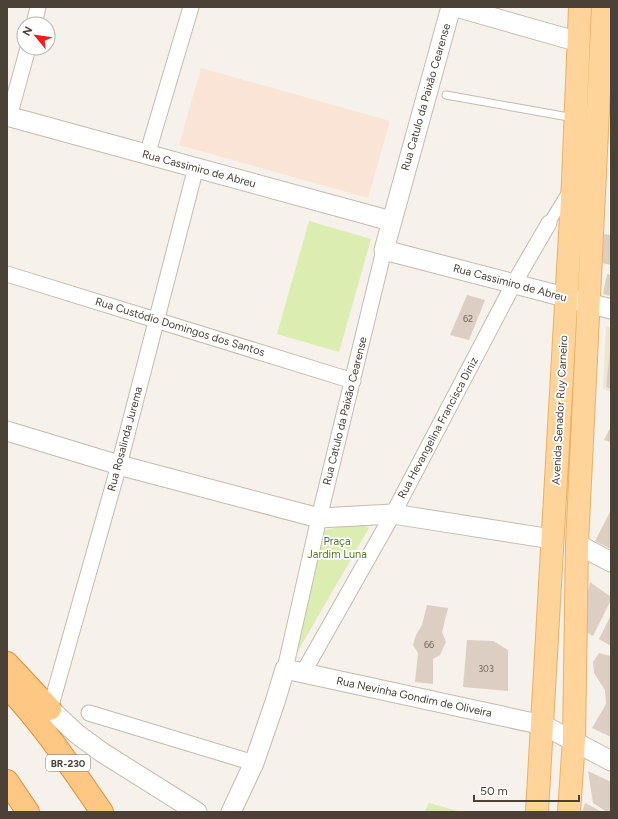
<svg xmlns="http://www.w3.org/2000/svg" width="618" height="819" viewBox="0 0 618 819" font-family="Figtree,sans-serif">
  <rect width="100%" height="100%" fill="#f6f1ea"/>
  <path fill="#f9e4d5" d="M201,68L390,121L368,198L179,145Z"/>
  <path fill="#f0e4d4" d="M606,326L611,328V392L603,389Z"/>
  <path fill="#dbedb1" d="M309,221L371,239L339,352L277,334Z
    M360,521L369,528L295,656L320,532Z
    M429,803L462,812H424Z"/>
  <path fill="#dccec2" d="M603,234L611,235V265L601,263Z
    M607,274L611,275V296L603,294Z
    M467,295L485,300L469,340L450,335Z
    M610,350H611V389L606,387Z
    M611,426V442L604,440Z
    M611,510V549L595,541Z
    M590,582L611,597V600L593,636L581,629Z
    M427,605L448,608L442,632L446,642L440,655L433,659V684L415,682L418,653L413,645L416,635L422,625Z
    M611,615V646L599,639Z
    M467,640L493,641L508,650V691L463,687Z
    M599,653L611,656V737L592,728L606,704L605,690L594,673L593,662Z
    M588,771L611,782V812H607L593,803Z
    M585,803L602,812H582Z"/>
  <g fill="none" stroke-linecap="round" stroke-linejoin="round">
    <g stroke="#c6baaf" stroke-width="9">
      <path id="service" d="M446,95L574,118"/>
    </g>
    <g stroke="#c6baaf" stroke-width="13">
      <path id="pedestrian" d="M549,223L568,192"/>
    </g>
    <g stroke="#c6baaf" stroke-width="17">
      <path id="minor" d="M34,24L38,7
        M9,117L28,48
        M147,155L191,7
        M7,274L353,381
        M285,669L319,518L384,250
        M303,673L393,514L513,285L549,223
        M50,709L119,465L196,167
        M89,713L254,763"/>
    </g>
    <g stroke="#c6baaf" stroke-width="21">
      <path id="tertiary" d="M451,7L384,250L611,309
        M456,7L579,42
        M7,116L391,221
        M7,431L119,465L319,518L393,514L552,539
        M577,544L611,562
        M50,709L77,734L103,753L197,812
        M231,812L254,763L275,702L285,669L543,725L611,761"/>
    </g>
    <g stroke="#eeaf61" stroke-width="24">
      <path id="primary" d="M537,812L573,182L580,7
        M569,812L574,740L577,544L603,7"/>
    </g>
    <g stroke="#ea8b31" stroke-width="24">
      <path id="trunk" d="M7,663L50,709
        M7,687C43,724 72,769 102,812
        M7,781L28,812"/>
    </g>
    <use href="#service" stroke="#fff" stroke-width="7"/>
    <use href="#pedestrian" stroke="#fff" stroke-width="11"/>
    <use href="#minor" stroke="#fff" stroke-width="15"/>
    <use href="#tertiary" stroke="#fff" stroke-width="19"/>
    <use href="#primary" stroke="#ffd49b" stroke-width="22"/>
    <use href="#trunk" stroke="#ffc684" stroke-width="22"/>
  </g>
  <g text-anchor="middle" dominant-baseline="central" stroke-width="3.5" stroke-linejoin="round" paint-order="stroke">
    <g font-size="9" fill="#6f645a">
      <text x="468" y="318">62</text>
      <text x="429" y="644">66</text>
      <text x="486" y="668">303</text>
    </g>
    <rect fill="#fff" stroke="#817a73" stroke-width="1" x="46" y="755" width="44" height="16" rx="3"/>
    <g font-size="10" font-weight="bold" fill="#4b4137">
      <text x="68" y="763">BR-230</text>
    </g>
    <g font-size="11" fill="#4b4137" stroke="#fff">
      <text transform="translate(426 97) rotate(-74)">Rua Catulo da Paixão Cearense</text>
      <text transform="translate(199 169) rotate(15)">Rua Cassimiro de Abreu</text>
      <text transform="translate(510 283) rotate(15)">Rua Cassimiro de Abreu</text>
      <text transform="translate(180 327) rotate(17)">Rua Custódio Domingos dos Santos</text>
      <text transform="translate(560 410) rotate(-87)">Avenida Senador Ruy Carneiro</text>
      <text transform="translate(345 411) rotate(-76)">Rua Catulo da Paixão Cearense</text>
      <text transform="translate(438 428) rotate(-62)">Rua Hevangelina Francisca Diniz</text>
      <text transform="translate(125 439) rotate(-75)">Rua Rosalinda Jurema</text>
      <text transform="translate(414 697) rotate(12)">Rua Nevinha Gondim de Oliveira</text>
    </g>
    <g font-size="11" fill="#537d23" stroke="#fff">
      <text x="337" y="541">Praça<tspan x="337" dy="13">Jardim Luna</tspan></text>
    </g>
  </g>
  <rect width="618" height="819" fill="none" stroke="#4b4137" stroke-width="16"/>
  <g transform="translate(36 36) rotate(299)"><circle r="19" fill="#ffffff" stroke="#b7b3af"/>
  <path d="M0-3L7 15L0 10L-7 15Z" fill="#ff1919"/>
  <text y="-6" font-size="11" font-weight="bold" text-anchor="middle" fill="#4b4137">N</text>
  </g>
  <path d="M474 795v6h105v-6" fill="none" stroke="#4b4137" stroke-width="2"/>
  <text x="480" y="795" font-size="12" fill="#4b4137" stroke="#ffffff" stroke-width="3" paint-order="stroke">50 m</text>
</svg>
